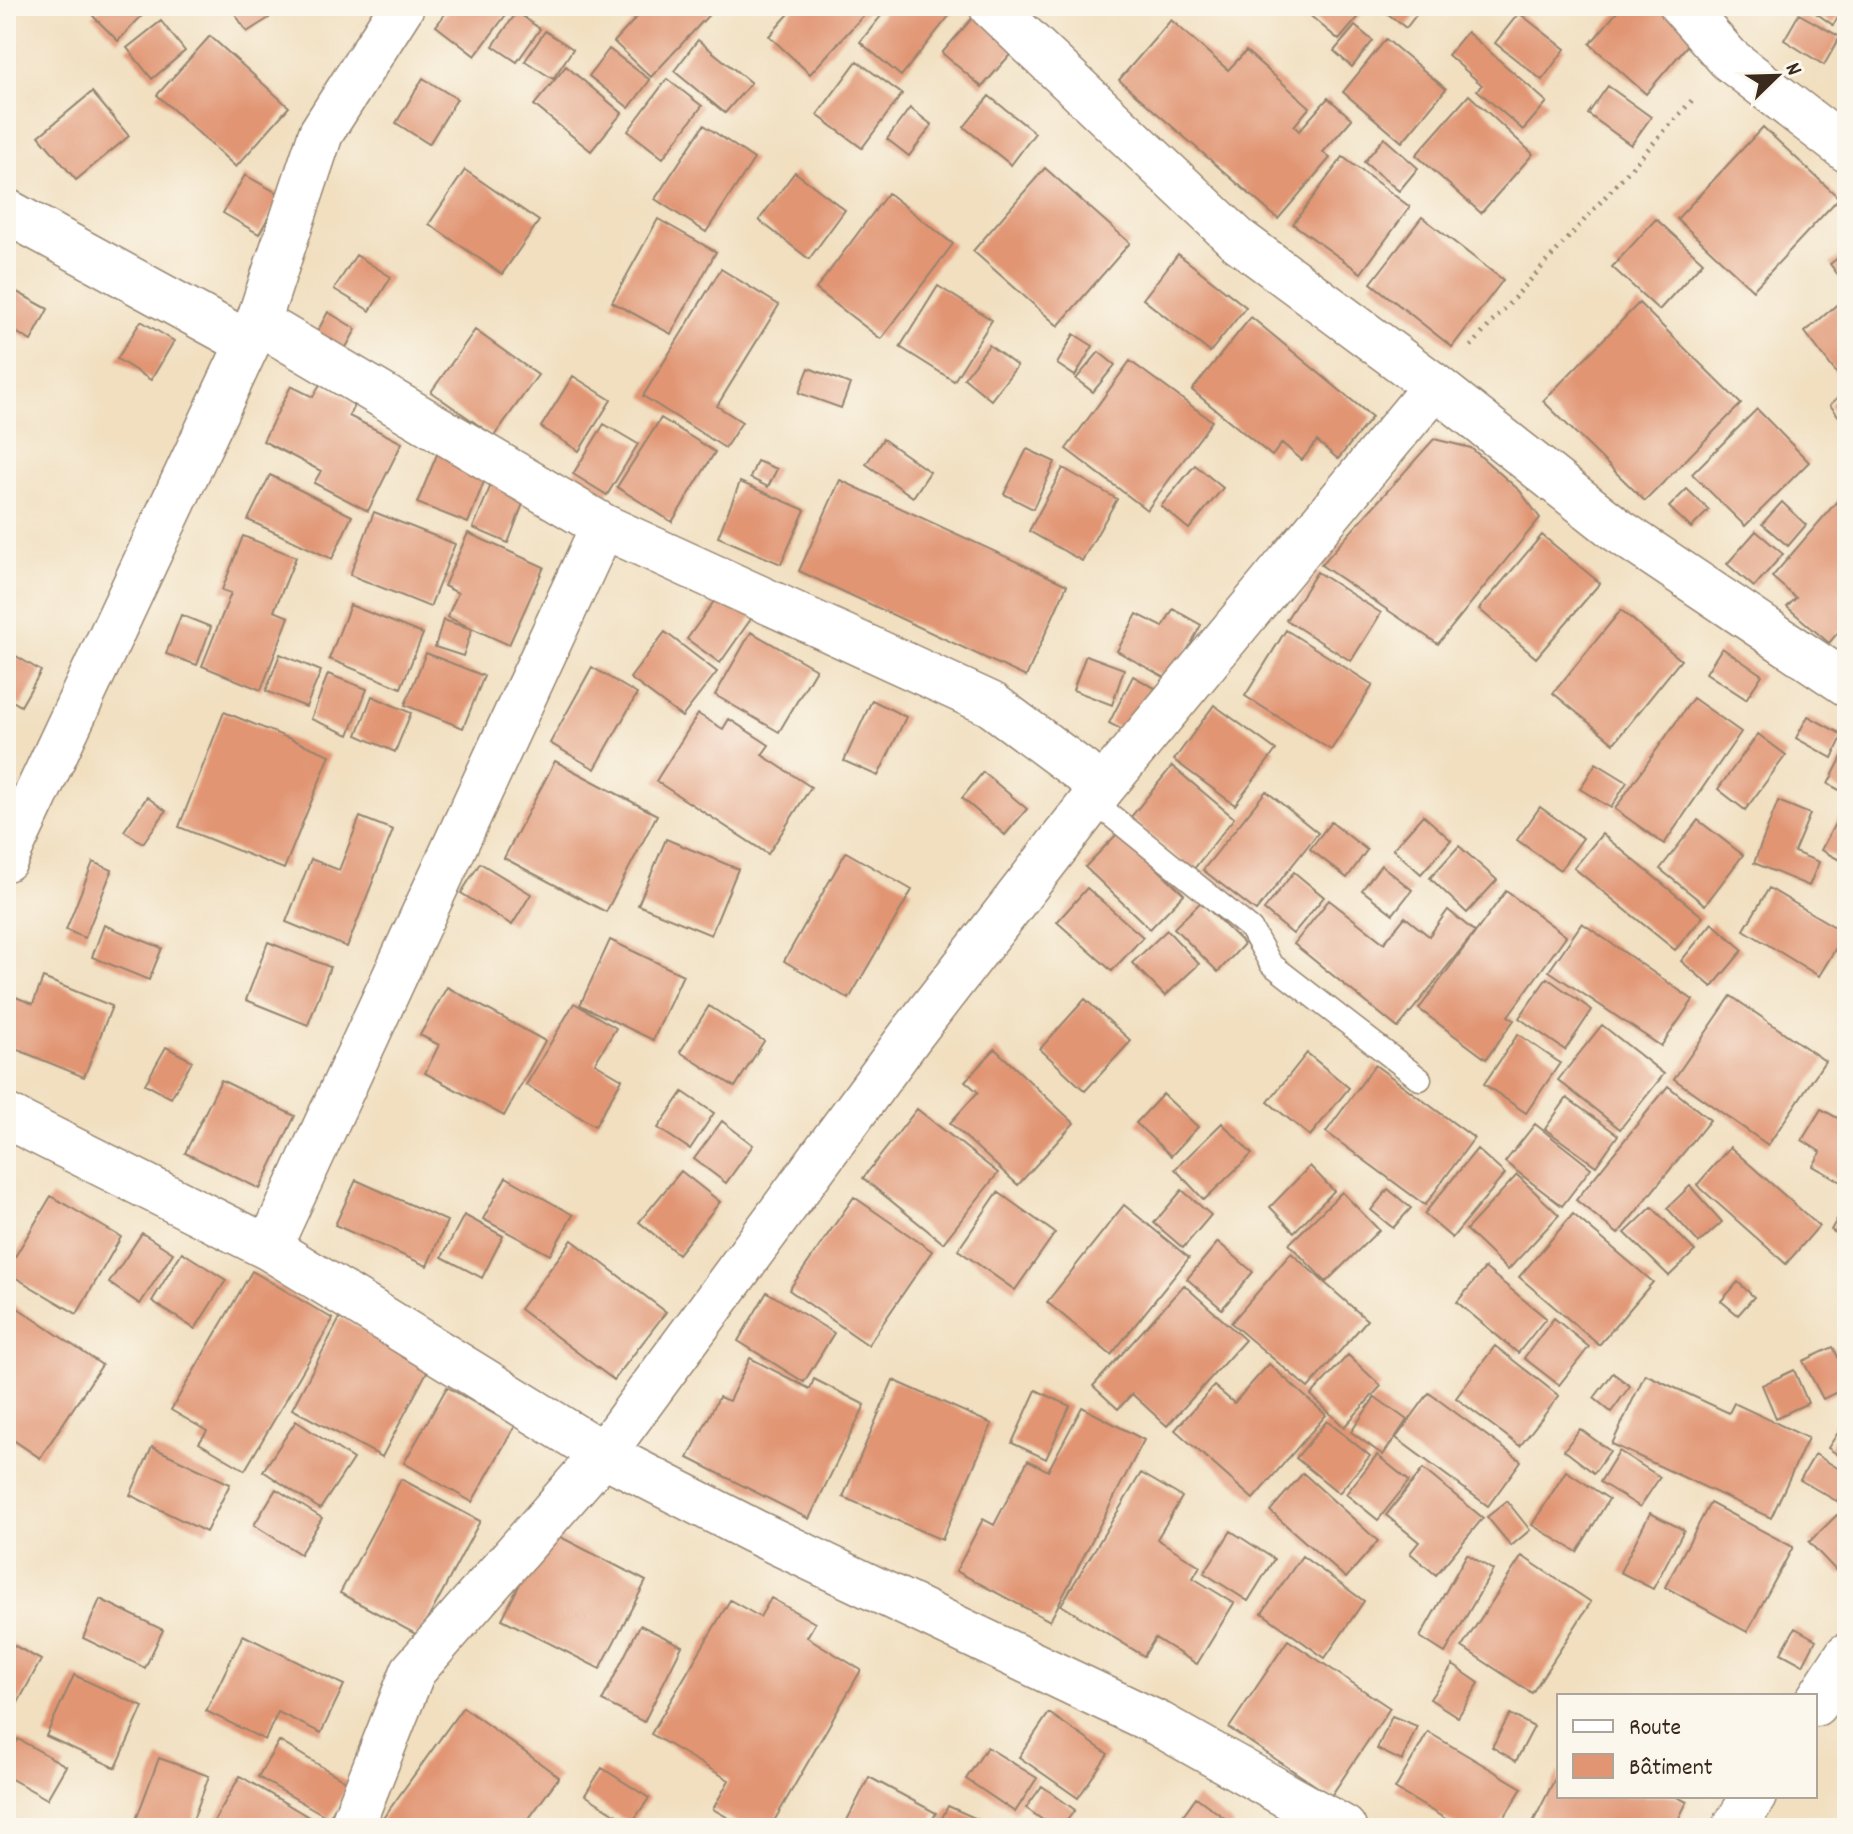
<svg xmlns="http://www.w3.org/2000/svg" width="1853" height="1834" viewBox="0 0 1853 1834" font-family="Dekko,sans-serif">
  <rect width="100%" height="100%" fill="#fbf7ec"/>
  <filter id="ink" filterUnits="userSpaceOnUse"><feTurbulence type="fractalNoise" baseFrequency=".0125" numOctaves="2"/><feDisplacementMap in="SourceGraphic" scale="16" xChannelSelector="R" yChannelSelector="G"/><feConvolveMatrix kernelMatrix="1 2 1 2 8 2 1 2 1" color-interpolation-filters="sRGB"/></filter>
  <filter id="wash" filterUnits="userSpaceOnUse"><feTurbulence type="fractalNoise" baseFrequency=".006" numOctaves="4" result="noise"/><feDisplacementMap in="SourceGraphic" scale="32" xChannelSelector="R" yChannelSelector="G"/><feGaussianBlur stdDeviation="1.8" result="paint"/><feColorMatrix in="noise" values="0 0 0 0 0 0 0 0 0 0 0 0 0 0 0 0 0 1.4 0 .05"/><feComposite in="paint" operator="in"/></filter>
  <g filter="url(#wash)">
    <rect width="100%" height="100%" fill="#f1dfc0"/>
    <g id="blocks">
      <path fill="#e19573" d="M102,6H147L149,8L118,41L93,16Z
        M230,6H262L269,18L247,32Z
        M451,6H508L511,8L475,56L436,26Z
        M647,6H717L651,77L614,42Z
        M796,6H872L810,74L769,36Z
        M889,6H947L953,11L901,76L860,42Z
        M1299,6H1368L1339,40Z
        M1378,6H1423L1406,28Z
        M1622,6H1665L1697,34L1646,94L1590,44Z
        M1806,6H1846L1833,25Z
        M517,12L540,29L517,62L493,46Z
        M1519,13L1565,49L1542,80L1495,43Z
        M1799,14L1840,37L1824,65L1784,40Z
        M975,15L1015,49L982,87L942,53Z
        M1171,20L1228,70L1246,51L1310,107L1294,126L1299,131L1328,98L1352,119L1323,152L1330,158L1278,219L1119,80Z
        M161,21L185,51L152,79L127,48Z
        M1355,26L1373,41L1352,67L1334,51Z
        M545,31L573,49L553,79L525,61Z
        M1467,32L1547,102L1523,130L1477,90L1482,85L1448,55Z
        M210,36L289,107L236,167L157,95Z
        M1386,39L1446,89L1402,142L1343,92Z
        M698,40L751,83L725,113L674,71Z
        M609,49L650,80L629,108L589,76Z
        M857,61L902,94L862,148L817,115Z
        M566,66L622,113L591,151L534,105Z
        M423,78L457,99L429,144L396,123Z
        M667,79L702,106L663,158L628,131Z
        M1608,86L1651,117L1631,145L1588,114Z
        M92,92L129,136L76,180L39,136Z
        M1469,95L1533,154L1481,213L1416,155Z
        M989,96L1035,133L1011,165L964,127Z
        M910,108L932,125L909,156L887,139Z
        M704,125L754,159L706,232L655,199Z
        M1763,127L1839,198L1753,290L1677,219Z
        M1384,138L1418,168L1399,191L1364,162Z
        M1343,157L1410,207L1361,273L1293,224Z
        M1045,168L1130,243L1058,326L973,251Z
        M465,170L539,221L502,274L429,224Z
        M795,172L845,210L809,259L759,220Z
        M245,175L281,195L259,234L223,213Z
        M888,193L953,244L881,339L816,289Z
        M1422,217L1503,280L1452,347L1371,283Z
        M658,219L716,252L671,334L612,302Z
        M1656,219L1703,262L1659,310L1612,267Z
        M1847,251V287L1830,264Z
        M1178,254L1246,307L1210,352L1143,299Z
        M356,255L391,277L370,311L334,289Z
        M721,269L779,305L717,406L742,422L725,448L643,396Z
        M6,286L48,309L31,341L6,326Z
        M938,286L992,320L954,381L900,347Z
        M1847,296V387L1805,332Z
        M1639,303L1741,404L1645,501L1543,401Z
        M328,312L356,329L344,351L316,334Z
        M1251,317L1372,417L1338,459L1317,441L1302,460L1282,443L1272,456L1192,390Z
        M141,321L174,341L151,380L117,359Z
        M475,330L538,375L494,436L431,392Z
        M1074,334L1093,346L1075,376L1057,364Z
        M989,345L1017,366L991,400L964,378Z
        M1099,352L1115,365L1093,392L1076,379Z
        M1130,361L1212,421L1147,510L1066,449Z
        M809,368L850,384L841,408L799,393Z
        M573,376L611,400L579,451L541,427Z
        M320,384L355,403L349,416L402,443L368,511L314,483L321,471L263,441L291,386L313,397Z
        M1847,389V427L1830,405Z
        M1757,409L1809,462L1745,526L1692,474Z
        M661,418L715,452L672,522L617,487Z
        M604,424L638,444L607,495L573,474Z
        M883,439L930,472L913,497L866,464Z
        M1434,439L1471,448L1520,491L1540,518L1438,644L1321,565Z
        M1027,449L1055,462L1033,509L1004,494Z
        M438,452L488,471L468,523L417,503Z
        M757,461L777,469L768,487L750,478Z
        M1195,465L1223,488L1189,529L1161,506Z
        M1063,468L1117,499L1082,561L1029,531Z
        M270,475L352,516L332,559L248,520Z
        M493,480L527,493L508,543L473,528Z
        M840,480L1067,585L1026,677L799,571Z
        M740,482L805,510L781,564L718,537Z
        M1687,489L1709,510L1691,528L1669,507Z
        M1844,493L1847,496V637L1840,630L1829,643L1787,607L1796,598L1772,577Z
        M1782,502L1806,525L1788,546L1762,524Z
        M374,512L455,544L430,607L350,575Z
        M1756,531L1783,554L1754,587L1727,564Z
        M468,533L544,567L509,645L447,617L458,593L444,586Z
        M1542,535L1600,583L1536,658L1479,609Z
        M243,536L296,557L274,611L289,617L261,690L202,666L231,593L222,590Z
        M1317,572L1381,613L1351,661L1286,620Z
        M725,586L758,609L720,663L687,639Z
        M350,605L423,634L401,688L329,659Z
        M1173,609L1201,625L1171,681L1117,651L1137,614L1163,627Z
        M1621,610L1681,660L1614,743L1553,693Z
        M181,615L211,627L197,665L166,654Z
        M443,620L472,629L463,656L435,647Z
        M1286,630L1373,685L1331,750L1245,696Z
        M665,632L717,672L682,717L630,678Z
        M751,632L816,669L779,732L715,695Z
        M1722,648L1762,675L1746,699L1706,673Z
        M6,650L41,671L21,706L6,697Z
        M426,653L484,676L463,728L405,705Z
        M280,654L321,671L306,707L266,691Z
        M1086,655L1124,669L1112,705L1073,690Z
        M592,667L637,694L595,769L550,743Z
        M328,674L367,689L349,735L311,719Z
        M1133,676L1162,692L1138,738L1109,723Z
        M372,696L411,713L395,752L357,735Z
        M1693,698L1741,732L1664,844L1615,809Z
        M872,700L906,717L878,776L844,761Z
        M1214,705L1276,750L1235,805L1174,760Z
        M224,712L330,755L284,869L179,827Z
        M698,714L723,729L729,719L769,745L762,755L811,787L768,854L656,781Z
        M1808,716L1843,735L1832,758L1796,738Z
        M1758,734L1786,755L1745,810L1718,789Z
        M1845,751L1847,752V794L1828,784Z
        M555,761L657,815L606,912L504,858Z
        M1596,763L1627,782L1611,808L1580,789Z
        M1172,766L1234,818L1193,870L1130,818Z
        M983,772L1027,809L1005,835L962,798Z
        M1266,791L1318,833L1256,911L1203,870Z
        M147,797L166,811L143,843L124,831Z
        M1778,801L1810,814L1794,852L1819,862L1809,886L1754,863Z
        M1847,801V864L1821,850Z
        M1540,807L1583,838L1560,870L1517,840Z
        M1423,815L1451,840L1421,874L1393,849Z
        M360,817L393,830L347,947L286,922L311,859L339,870Z
        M1698,820L1743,855L1705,905L1660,869Z
        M1331,822L1367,850L1347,878L1310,849Z
        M1119,832L1184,894L1150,929L1085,867Z
        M1602,834L1703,917L1675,950L1574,868Z
        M666,839L738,869L711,935L638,905Z
        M1459,846L1497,880L1467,913L1430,878Z
        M846,852L912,890L849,999L784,961Z
        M93,862L112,870L85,938L66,930Z
        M480,863L531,894L512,925L461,893Z
        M1381,865L1412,890L1393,914L1362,890Z
        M1294,872L1324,897L1293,934L1264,910Z
        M1087,888L1143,937L1112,971L1057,922Z
        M1769,888L1845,933L1819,976L1744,930Z
        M1506,891L1566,936L1508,1016L1514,1020L1486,1059L1419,1009Z
        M1329,900L1384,943L1405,917L1429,936L1448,910L1475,932L1398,1028L1294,944Z
        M1201,902L1244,944L1218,972L1174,928Z
        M1582,923L1693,1000L1661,1046L1549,971Z
        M1712,923L1743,950L1712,987L1681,961Z
        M104,925L162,948L149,980L92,957Z
        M1167,930L1199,964L1165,996L1132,963Z
        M610,940L683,975L653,1040L580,1005Z
        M268,942L330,967L308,1025L246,1000Z
        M43,978L112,1006L84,1077L6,1045L8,994L33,1004Z
        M1547,978L1592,1010L1565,1050L1519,1018Z
        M447,987L545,1041L504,1116L425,1073L439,1045L420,1035Z
        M1731,996L1825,1061L1768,1145L1674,1079Z
        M1085,999L1131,1041L1085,1091L1040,1049Z
        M574,1003L616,1028L595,1063L622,1079L595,1126L526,1085Z
        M709,1006L764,1041L735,1087L680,1052Z
        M1602,1025L1664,1074L1620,1129L1558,1080Z
        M1518,1034L1560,1063L1526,1113L1484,1084Z
        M166,1047L192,1061L171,1098L145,1084Z
        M995,1049L1074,1123L1018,1185L950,1123L978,1092L965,1081Z
        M1307,1053L1349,1088L1310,1136L1268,1102Z
        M1375,1065L1474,1138L1425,1205L1326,1132Z
        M221,1080L295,1116L260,1189L185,1153Z
        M1668,1086L1710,1120L1618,1234L1576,1200Z
        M683,1092L714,1113L690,1149L658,1128Z
        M1163,1094L1198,1127L1171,1156L1136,1123Z
        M1567,1098L1618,1135L1596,1166L1545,1129Z
        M917,1109L998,1173L943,1243L863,1178Z
        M1821,1109L1843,1121L1847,1114V1185L1813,1166L1821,1152L1802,1140Z
        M722,1121L753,1145L726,1183L694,1159Z
        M1222,1123L1252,1154L1204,1200L1175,1169Z
        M1535,1124L1591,1168L1562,1206L1505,1162Z
        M1730,1147L1819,1226L1786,1264L1697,1185Z
        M1477,1149L1505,1174L1452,1238L1424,1214Z
        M1310,1166L1334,1191L1294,1232L1270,1207Z
        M681,1171L720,1202L678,1254L639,1222Z
        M1517,1175L1559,1215L1508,1270L1466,1230Z
        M506,1177L573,1215L550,1255L483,1219Z
        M356,1180L447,1221L427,1266L335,1225Z
        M1690,1186L1722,1222L1699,1243L1667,1208Z
        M1388,1189L1411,1208L1393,1228L1371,1210Z
        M1182,1190L1211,1215L1183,1248L1154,1223Z
        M998,1192L1055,1233L1015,1290L958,1250Z
        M1342,1192L1379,1230L1326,1282L1289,1244Z
        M51,1196L121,1237L77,1314L6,1272Z
        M854,1197L932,1251L868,1345L789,1290Z
        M1847,1202V1240L1831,1230Z
        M1124,1205L1189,1258L1111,1355L1047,1302Z
        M1652,1207L1695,1251L1669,1276L1625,1233Z
        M1573,1214L1653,1282L1599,1345L1519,1277Z
        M464,1215L503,1236L482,1278L442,1257Z
        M142,1233L173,1253L140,1304L109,1283Z
        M572,1240L666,1312L614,1380L520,1309Z
        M1218,1242L1253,1272L1222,1309L1187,1279Z
        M182,1252L226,1280L195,1329L152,1301Z
        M1291,1253L1367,1320L1308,1388L1231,1323Z
        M1485,1268L1546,1318L1518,1353L1457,1302Z
        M252,1271L333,1319L245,1470L199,1443L207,1431L171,1410Z
        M1738,1282L1754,1297L1738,1315L1721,1301Z
        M1184,1285L1245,1340L1167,1426L1132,1394L1118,1409L1093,1386Z
        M767,1292L834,1333L804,1382L738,1341Z
        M6,1300L102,1365L40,1458L6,1435Z
        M340,1318L430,1366L382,1457L292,1409Z
        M1554,1318L1589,1347L1559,1385L1524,1358Z
        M1495,1346L1559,1396L1520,1446L1456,1398Z
        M1833,1347L1847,1375V1387L1823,1399L1803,1361Z
        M1348,1355L1381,1386L1344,1427L1311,1395Z
        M750,1358L810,1389L814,1379L865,1405L809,1519L688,1458L719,1397L729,1401Z
        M1269,1364L1326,1415L1253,1499L1175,1430L1214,1386L1234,1403Z
        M1794,1370L1808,1403L1776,1418L1762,1385Z
        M1613,1373L1630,1386L1611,1412L1594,1398Z
        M1645,1374L1729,1413L1734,1403L1808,1438L1771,1518L1612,1444Z
        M893,1380L992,1424L942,1540L843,1497Z
        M447,1387L515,1426L472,1502L404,1463Z
        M1036,1390L1070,1406L1046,1459L1012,1443Z
        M1429,1393L1521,1461L1488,1506L1396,1438Z
        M1375,1397L1407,1420L1383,1455L1351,1432Z
        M1082,1407L1144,1440L1050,1621L956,1571L983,1519L994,1525L1028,1460L1048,1471Z
        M1847,1419V1461L1828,1448Z
        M296,1421L353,1459L320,1509L263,1471Z
        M1327,1421L1370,1456L1339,1493L1296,1458Z
        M1580,1429L1610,1451L1594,1473L1564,1450Z
        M152,1447L230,1484L206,1532L130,1495Z
        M1619,1451L1660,1477L1640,1507L1600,1482Z
        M1815,1454L1847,1474V1507L1800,1480Z
        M1377,1455L1409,1481L1378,1520L1346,1494Z
        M1423,1469L1483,1518L1436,1575L1410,1553L1419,1542L1386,1515Z
        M1566,1471L1609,1499L1577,1552L1532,1525Z
        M1141,1473L1182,1497L1157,1539L1200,1566L1193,1578L1234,1603L1197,1664L1155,1638L1144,1656L1061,1605Z
        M1303,1473L1378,1541L1346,1578L1270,1511Z
        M401,1479L480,1521L419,1636L340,1593Z
        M276,1489L322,1518L300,1554L254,1525Z
        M1507,1501L1530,1530L1511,1546L1487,1517Z
        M1710,1503L1793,1547L1747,1632L1665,1587Z
        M1650,1513L1684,1530L1653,1589L1620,1572Z
        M1837,1515L1847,1525V1571L1841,1576L1809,1542Z
        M547,1530L646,1581L600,1669L502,1619Z
        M1231,1531L1274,1559L1248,1601L1204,1573Z
        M1467,1554L1493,1570L1445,1653L1420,1637Z
        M1302,1556L1364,1601L1325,1658L1262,1613Z
        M1522,1556L1591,1602L1532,1693L1462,1647Z
        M771,1598L815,1623L807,1637L861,1670L770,1828H746L713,1809L729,1780L651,1734L730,1600L760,1617Z
        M100,1599L163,1630L145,1668L83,1638Z
        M640,1625L682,1646L644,1722L602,1701Z
        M1795,1628L1816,1640L1803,1665L1781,1653Z
        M243,1635L344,1685L321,1733L278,1712L265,1740L206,1711Z
        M1288,1640L1390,1708L1331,1796L1229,1728Z
        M6,1641L41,1660L6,1725Z
        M1453,1665L1479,1683L1458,1717L1430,1699Z
        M74,1675L143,1707L116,1768L46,1736Z
        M463,1707L559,1777L522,1828H376Z
        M1049,1713L1108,1754L1078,1798L1019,1757Z
        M1510,1714L1534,1727L1516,1761L1492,1747Z
        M1392,1716L1417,1726L1402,1761L1377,1749Z
        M1428,1732L1522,1788L1498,1828H1461L1395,1789Z
        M18,1739L66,1766L47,1799L6,1776V1760Z
        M279,1741L349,1783L329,1818L258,1777Z
        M987,1747L1037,1778L1015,1812L966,1779Z
        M159,1758L209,1776L190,1828H133Z
        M602,1768L649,1798L631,1824L585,1795Z
        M1559,1771V1796H1675L1687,1802L1674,1828H1530Z
        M240,1776L327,1828H210Z
        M869,1777L936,1813L928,1828H843Z
        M1042,1786L1075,1810L1061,1828H1054L1026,1808Z
        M1196,1797L1234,1825L1231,1828H1174Z
        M948,1806L997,1828H937Z"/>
    </g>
  </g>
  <g filter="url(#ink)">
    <use href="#blocks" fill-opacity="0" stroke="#96846f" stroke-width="2"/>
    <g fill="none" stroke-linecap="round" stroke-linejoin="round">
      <g stroke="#96846f" stroke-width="25">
        <path id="service" d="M1093,801L1251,929L1271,964L1420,1079"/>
      </g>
      <g stroke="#96846f" stroke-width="47">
        <path id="minor" d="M991,6L1238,240L1435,386L1616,529L1847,684
          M1682,6L1729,59L1847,150
          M6,211L248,343
          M258,322L603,526L991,704L1103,787L911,1035L603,1454L413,1671L351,1828
          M1103,787L1435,386
          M6,859L258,322L321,133L402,6
          M6,1116L269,1248L603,1454L753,1531L1159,1724L1344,1828
          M269,1248L603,526
          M1815,1704L1847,1655
          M1734,1828L1754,1796"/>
      </g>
      <path stroke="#96846f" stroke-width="5" stroke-dasharray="2 6" stroke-linecap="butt" d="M1471,346L1694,98"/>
      <use href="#service" stroke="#fff" stroke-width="22"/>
      <use href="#minor" stroke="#fff" stroke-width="44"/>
    </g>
  </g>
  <rect width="1853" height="1834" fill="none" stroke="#fbf7ec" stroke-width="32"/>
  <rect x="1557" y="1694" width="260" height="104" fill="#fbf7ec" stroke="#aea59a" stroke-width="2"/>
  <rect x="1573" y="1720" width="40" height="12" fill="#ffffff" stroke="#aea59a" stroke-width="2"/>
  <text x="1629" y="1734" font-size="24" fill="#3b2a1e">Route</text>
  <rect x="1573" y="1754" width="40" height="24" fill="#e19573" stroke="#aea59a" stroke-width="2"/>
  <text x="1629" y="1774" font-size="24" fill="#3b2a1e">Bâtiment</text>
  <g transform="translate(1777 76) rotate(67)" stroke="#fbf7ec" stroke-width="6" paint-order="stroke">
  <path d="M0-6L14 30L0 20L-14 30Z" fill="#3b2a1e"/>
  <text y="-12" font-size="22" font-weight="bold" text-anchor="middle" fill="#3b2a1e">N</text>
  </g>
</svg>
